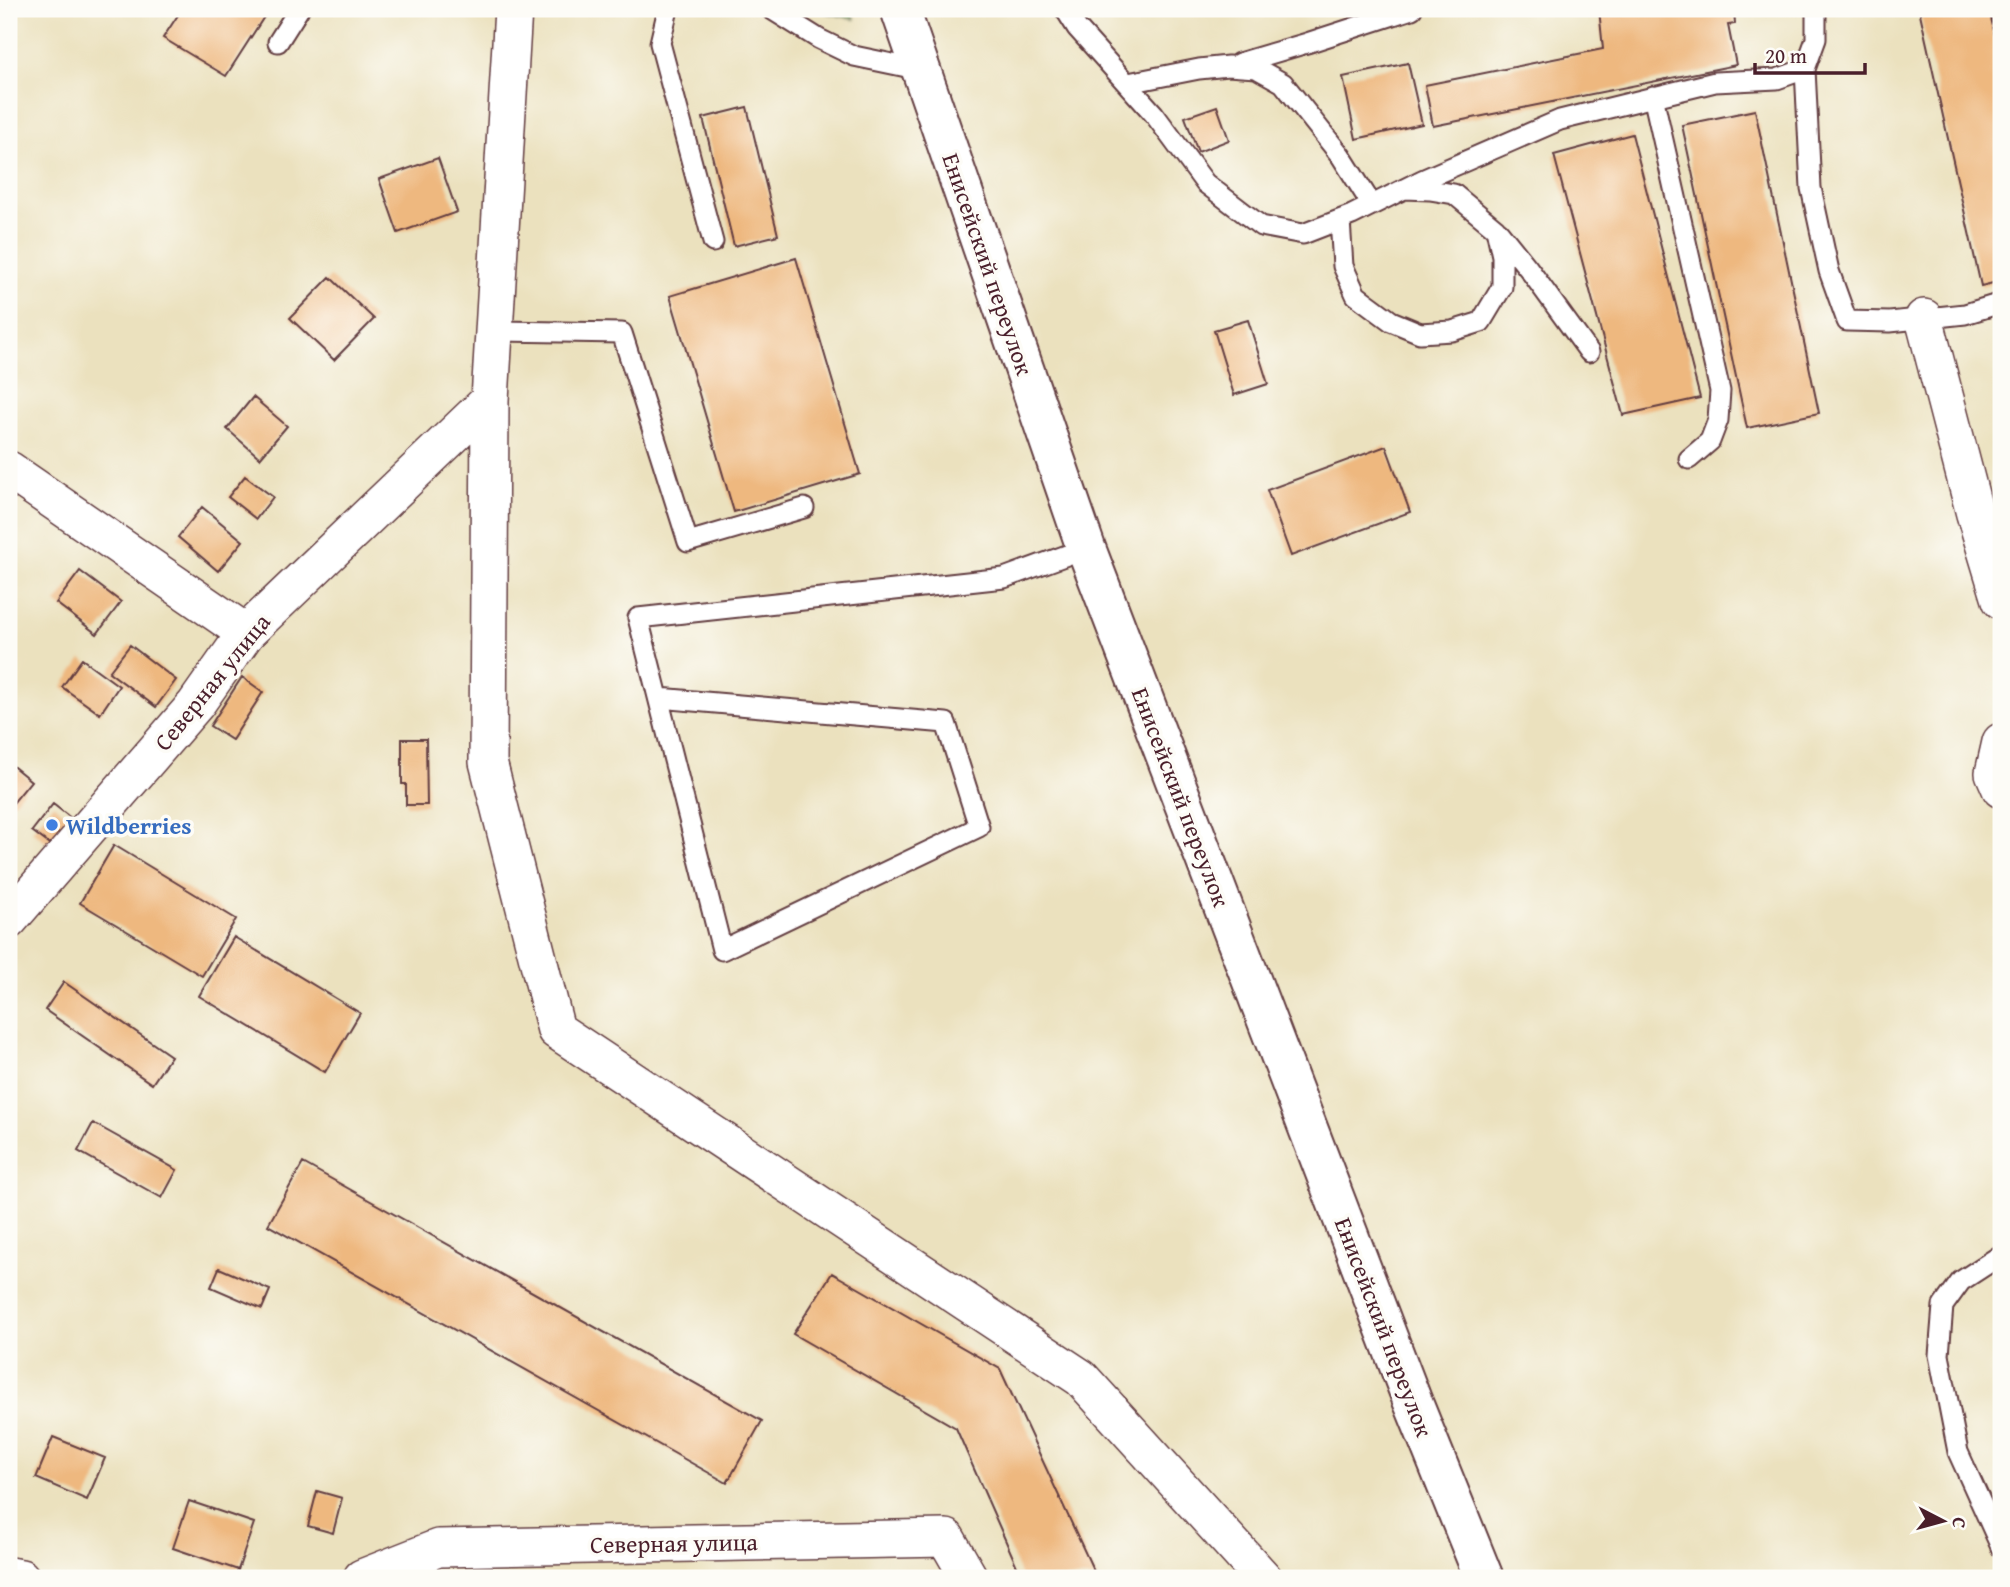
<svg xmlns="http://www.w3.org/2000/svg" width="2010" height="1587" viewBox="0 0 2010 1587" font-family="'Gentium Book Plus',serif">
  <rect width="100%" height="100%" fill="#fdfcf7"/>
  <filter id="ink" filterUnits="userSpaceOnUse"><feTurbulence type="fractalNoise" baseFrequency=".0143" numOctaves="2"/><feDisplacementMap in="SourceGraphic" scale="14" xChannelSelector="R" yChannelSelector="G"/><feConvolveMatrix kernelMatrix="1 2 1 2 8 2 1 2 1" color-interpolation-filters="sRGB"/></filter>
  <filter id="wash" filterUnits="userSpaceOnUse"><feTurbulence type="fractalNoise" baseFrequency=".00686" numOctaves="4" result="noise"/><feDisplacementMap in="SourceGraphic" scale="28" xChannelSelector="R" yChannelSelector="G"/><feGaussianBlur stdDeviation="1.57" result="paint"/><feColorMatrix in="noise" values="0 0 0 0 0 0 0 0 0 0 0 0 0 0 0 0 0 1.4 0 .05"/><feComposite in="paint" operator="in"/></filter>
  <g filter="url(#wash)">
    <rect width="100%" height="100%" fill="#ebe1be"/>
    <path fill="#9bd689" stroke="#727a5a" stroke-width="2" d="M819,9H851L854,19L821,11Z"/>
    <g id="blocks">
      <path fill="#eeb87f" d="M182,9H269L226,76L163,38Z
        M1599,9H1734L1735,24L1728,25L1736,65L1433,126L1425,85L1603,49Z
        M1750,9H1776V10L1750,14Z
        M1919,9H1989L2001,63V281L1981,286Z
        M1408,63L1422,124L1356,139L1343,77Z
        M1217,106L1229,140L1198,152L1185,117Z
        M747,107L778,235L734,246L703,118Z
        M1755,110L1819,413L1747,428L1682,125Z
        M1632,134L1700,398L1623,415L1554,155Z
        M438,158L457,212L398,233L379,179Z
        M796,258L860,474L734,512L670,296Z
        M330,277L374,319L334,360L290,318Z
        M1248,320L1268,384L1234,395L1214,330Z
        M253,397L287,426L260,458L227,429Z
        M1386,446L1410,512L1291,556L1267,490Z
        M245,476L273,497L256,519L228,497Z
        M202,507L243,541L218,571L178,537Z
        M80,571L121,602L97,634L56,603Z
        M130,645L176,680L156,707L109,672Z
        M82,659L119,686L100,714L62,687Z
        M242,677L263,692L232,740L210,726Z
        M402,739H426L427,805H406V784H402Z
        M9,763L31,781L9,808Z
        M53,804L72,819L52,846L32,831Z
        M114,845L236,919L202,976L80,903Z
        M234,937L360,1013L325,1072L199,996Z
        M64,982L171,1056L152,1084L45,1010Z
        M93,1123L177,1170L162,1198L78,1151Z
        M303,1163L762,1421L727,1483L268,1225Z
        M219,1268L270,1290L262,1309L211,1287Z
        M832,1273L1000,1369L1097,1578H1022L956,1428L793,1334Z
        M53,1437L105,1458L87,1500L36,1478Z
        M317,1491L342,1498L333,1533L308,1526Z
        M189,1501L254,1523L238,1570L173,1548Z
        M921,1571L923,1578H903Z"/>
    </g>
  </g>
  <g filter="url(#ink)">
    <use href="#blocks" fill-opacity="0" stroke="#623c41" stroke-width="2"/>
    <g fill="none" stroke-linecap="round" stroke-linejoin="round">
      <g stroke="#623c41" stroke-width="23">
        <path id="lane" d="M668,9L660,43L713,242
          M771,9L819,39L854,56L921,70
          M1065,9L1077,28L1154,114L1205,183L1261,226L1303,234L1352,215L1422,180L1560,120L1715,82L1777,79L1805,69L1816,39V9
          M278,42L299,9
          M1239,63L1307,43L1412,9
          M1805,69L1811,188L1829,271L1847,321L1890,322L1965,314L2001,303
          M1128,83L1199,69L1228,66L1256,68L1283,83L1341,156L1372,205
          M1653,96L1720,391L1718,420L1710,441L1689,459
          M1340,220L1343,266L1356,295L1391,321L1420,333L1452,331L1481,322L1502,287V256L1496,229L1454,194L1430,190L1405,189
          M1499,232L1528,268L1589,352
          M494,331L622,333L688,542L804,508
          M659,698L946,723L979,827L722,950L638,618L1004,578L1086,548
          M2001,1255L1961,1281L1943,1306L1939,1355L1958,1452L2001,1547"/>
      </g>
      <g stroke="#623c41" stroke-width="40">
        <path id="street" d="M513,9L490,400L488,762L556,1030L1081,1378L1263,1578
          M1924,318L1975,514L2001,600
          M9,470L246,633
          M2001,742L1994,773L2001,789
          M9,920L196,704L246,633L490,400
          M9,1576L21,1578
          M362,1578L438,1548L946,1538L969,1578"/>
      </g>
      <g stroke="#623c41" stroke-width="42">
        <path id="primary" d="M900,9L1086,548L1412,1400L1484,1578"/>
      </g>
      <use href="#lane" stroke="#fff" stroke-width="19"/>
      <use href="#street" stroke="#fff" stroke-width="37"/>
      <use href="#primary" stroke="#fff" stroke-width="38"/>
    </g>
  </g>
  <circle fill="#3f7fe0" stroke="#fdfcf7" stroke-width="2.5" cx="52" cy="825" r="7"/>
  <g text-anchor="middle" dominant-baseline="central" stroke-width="7" stroke-linejoin="round" paint-order="stroke">
    <g font-size="24" fill="#4a1f2b" stroke="#fdfcf7">
      <text transform="translate(988 264) rotate(71)">Енисейский переулок</text>
      <text transform="translate(212 682) rotate(-51)">Северная улица</text>
      <text transform="translate(1181 797) rotate(69)">Енисейский переулок</text>
      <text transform="translate(1384 1327) rotate(69)">Енисейский переулок</text>
      <text transform="translate(674 1543) rotate(-1)">Северная улица</text>
    </g>
    <g font-size="24" font-weight="bold" fill="#366cbe" stroke="#fdfcf7" text-anchor="start">
      <text x="66" y="825">Wildberries</text>
    </g>
  </g>
  <rect width="2010" height="1587" fill="none" stroke="#fdfcf7" stroke-width="35"/>
  <g transform="translate(1943 1521) rotate(96)" stroke="#fdfcf7" stroke-width="5" paint-order="stroke">
  <path d="M0-5L12 26L0 18L-12 26Z" fill="#4a1f2b"/>
  <text y="-10" font-size="19" font-weight="bold" text-anchor="middle" fill="#4a1f2b">С</text>
  </g>
  <path d="M1755 63v10h110v-10" fill="none" stroke="#4a1f2b" stroke-width="3.5"/>
  <text x="1765" y="63" font-size="21" fill="#4a1f2b" stroke="#fdfcf7" stroke-width="5" paint-order="stroke">20 m</text>
</svg>
